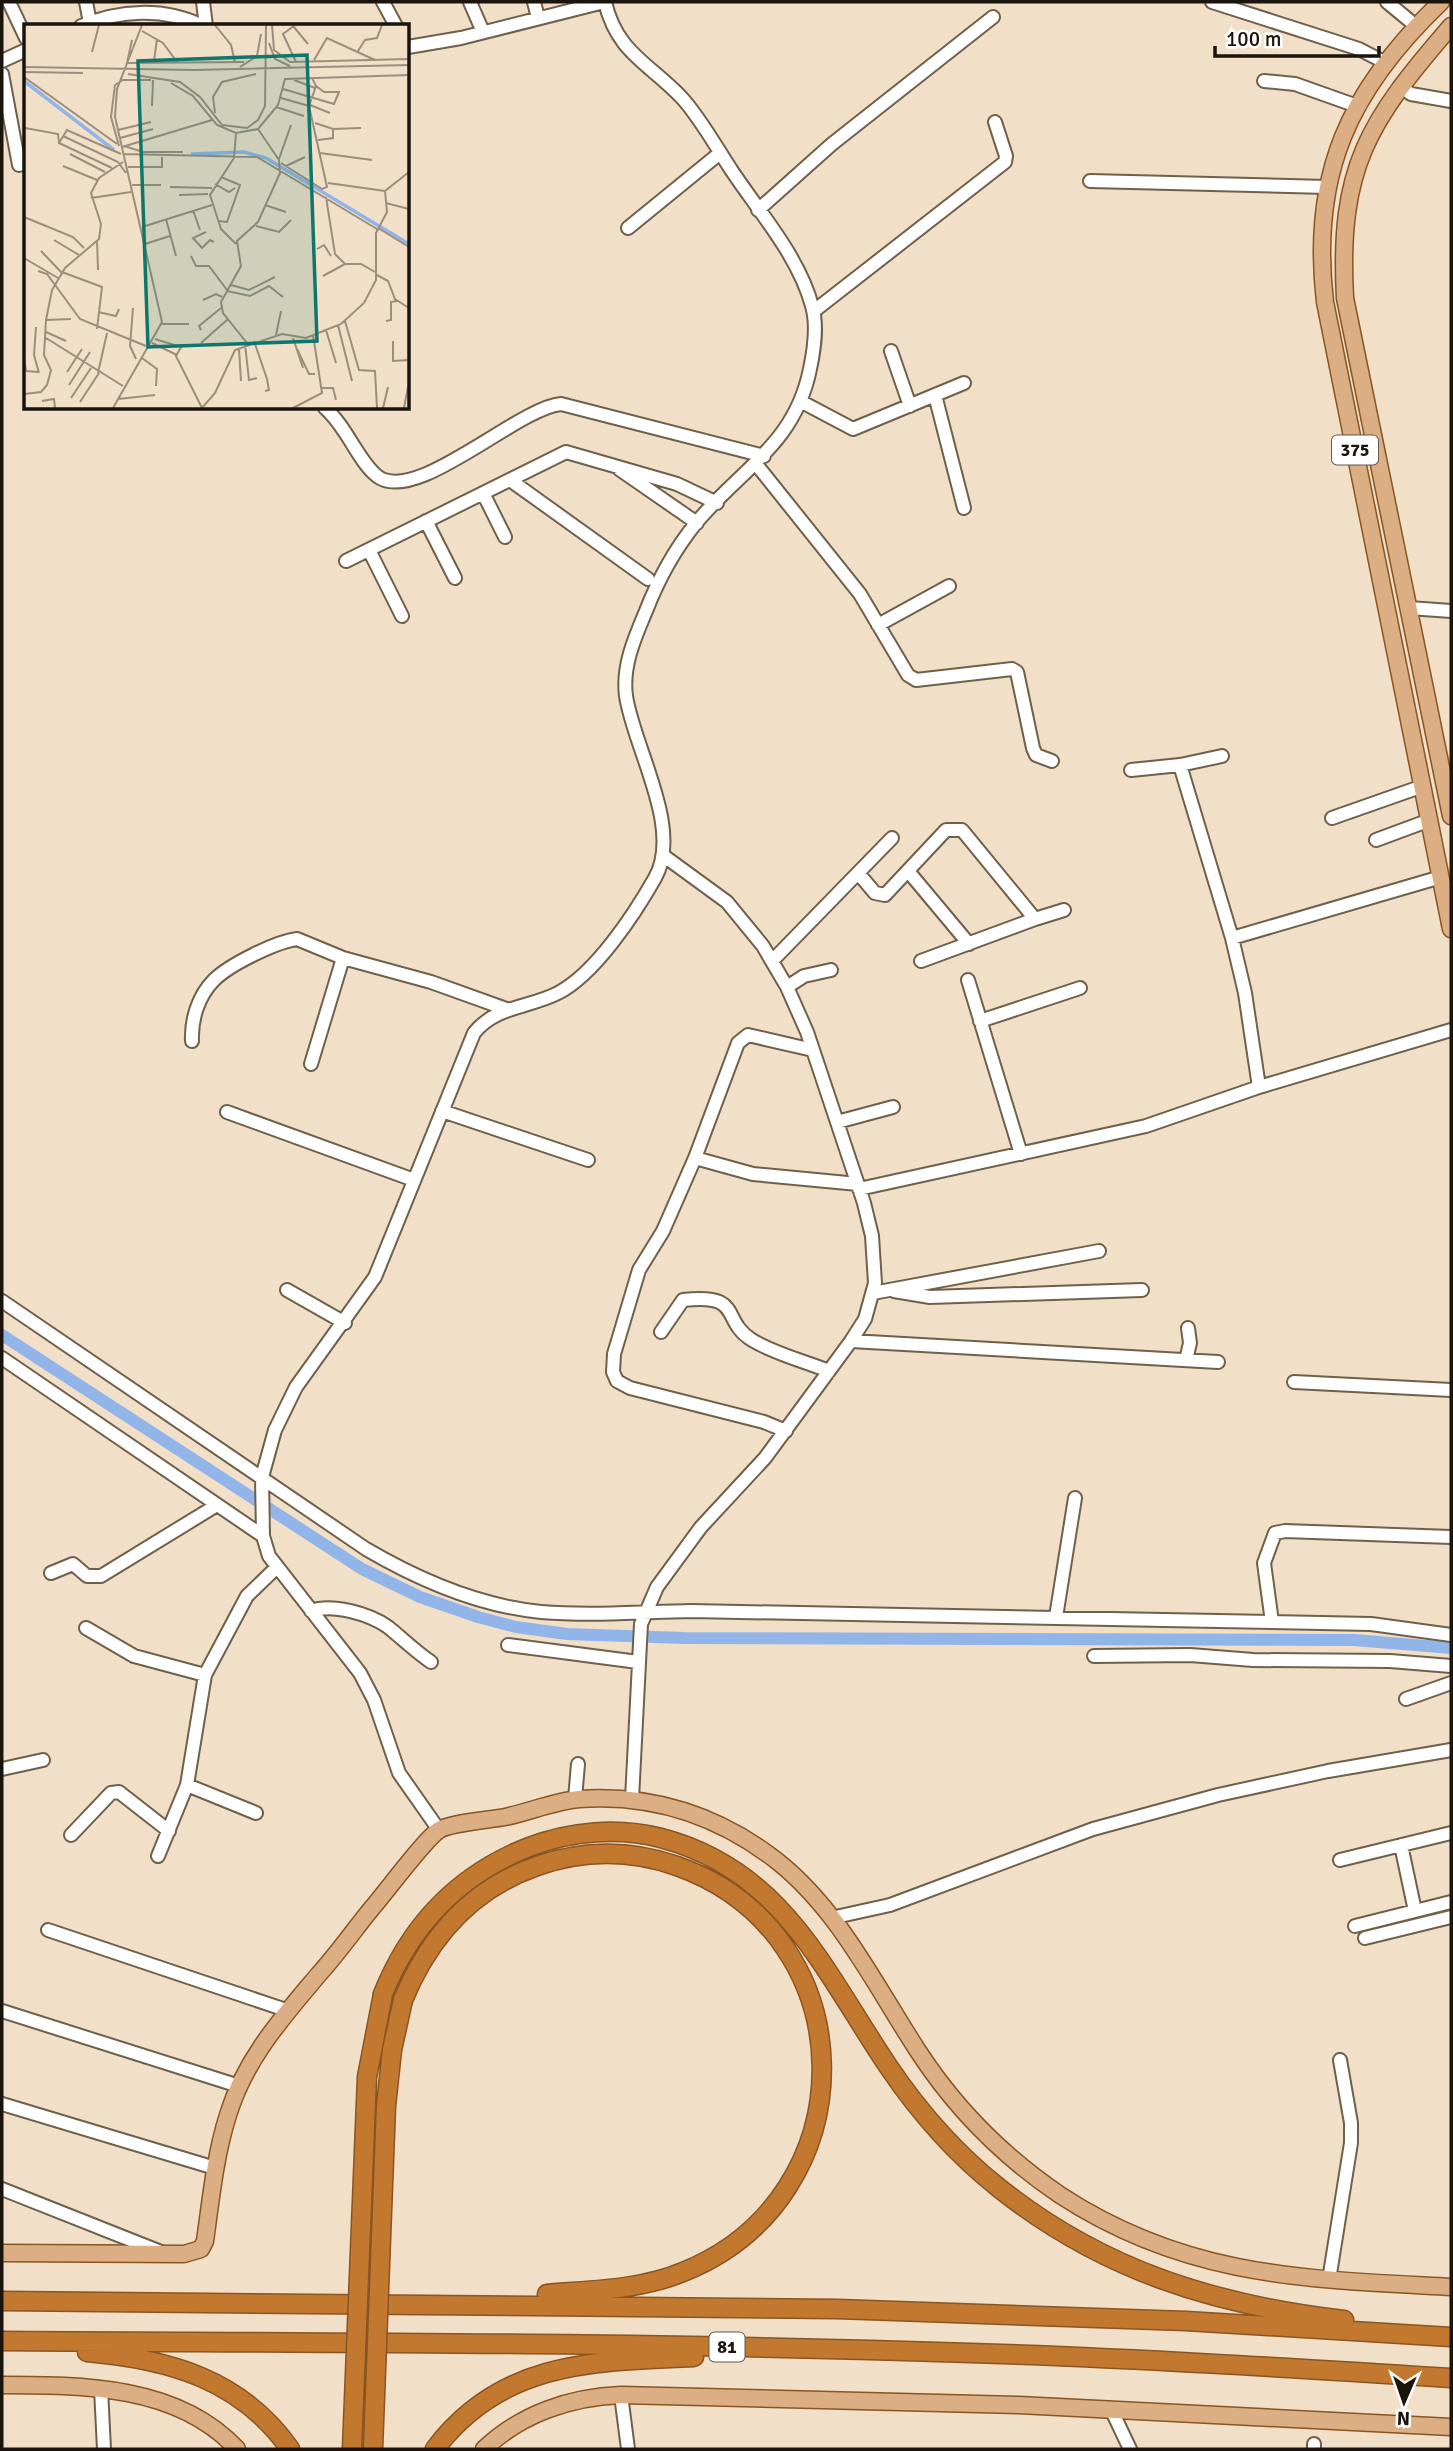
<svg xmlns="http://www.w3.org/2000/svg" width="1453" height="2451" viewBox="0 0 1453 2451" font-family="Signika,sans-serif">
  <rect width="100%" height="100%" fill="#f1dfc8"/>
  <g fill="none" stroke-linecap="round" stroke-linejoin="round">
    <path stroke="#92b5e9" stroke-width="12" d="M2,1335L362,1569L420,1597L478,1617L516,1627L567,1634L684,1638L1354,1640L1451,1648"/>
    <g stroke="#6f604b" stroke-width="16">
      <path id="minor" d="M9,2L26,38
        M86,2L90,23
        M203,2L206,26
        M383,2L396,26
        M470,2L483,32
        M534,2L538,18
        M1212,2L1359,49L1386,63
        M1387,2L1416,26
        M81,26C119,10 164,7 202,26
        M408,47L461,38L604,2
        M2,61L26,50
        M2,74L19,165
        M1264,81L1295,84L1357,106
        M1400,86L1411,94L1451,101
        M1090,181L1327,187
        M758,210L832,144L993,17
        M628,228L720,153
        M814,311L1005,162L1006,156L995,122
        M891,351L910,406
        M935,395L964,508
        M802,402L853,429L964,383
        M325,408C347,427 358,461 377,476C415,506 517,408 561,404L764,456
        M756,464L860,594L908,675L916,680L1012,669L1017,672L1033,748L1036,755L1052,761
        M619,469L697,523
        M510,480L648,579
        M483,493L505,537
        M426,521L455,578
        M369,550L402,616
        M346,561L566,452L677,484L717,503
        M1409,608L1451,611
        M878,625L949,586
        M1180,765L1232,938L1245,993L1259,1087
        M1131,770L1180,765L1222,756
        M1332,818L1423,786
        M1376,840L1430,820
        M908,871L969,944
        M858,873L875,893L885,895L946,830H962L1035,919L921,961
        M1035,919L1064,910
        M1232,938L1441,877
        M772,961L892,838
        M968,980L1021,1154
        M787,987L804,976L831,970
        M980,1021L1080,988
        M192,1041C191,1020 198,996 214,980C229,965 275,942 297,939L343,958L431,982L509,1010
        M311,1064L343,958
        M442,1111L588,1160
        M227,1112L414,1180
        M837,1122L893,1107
        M695,1158L753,1174L858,1184
        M859,1189L1146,1126L1259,1087L1451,1030
        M287,1290L345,1323
        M894,1291L930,1297L1142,1290
        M873,1293L1099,1251
        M2,1301L366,1549C419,1580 480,1606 541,1612C591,1616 641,1612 691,1611L1371,1624L1451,1635
        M661,1332L683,1300C744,1293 720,1320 752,1340C775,1354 804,1361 829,1371
        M851,1341L1218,1362
        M2,1358L263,1536
        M1186,1360L1190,1343L1188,1328
        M1294,1382L1451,1390
        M786,1431L764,1422L630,1388L617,1381L613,1372L614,1354L639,1270L663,1231L695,1158L738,1043L748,1035L813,1050
        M51,1573L73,1564L87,1576H101L217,1505
        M311,1611C332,1603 370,1614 388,1627C403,1639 415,1651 431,1662
        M1056,1617L1075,1498
        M1272,1622L1264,1563L1275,1533L1285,1531L1451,1537
        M86,1628L134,1656L205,1675
        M508,1645L638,1662
        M1094,1656L1190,1655L1253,1660L1390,1661L1451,1666
        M1406,1699L1451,1683
        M2,1769L43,1760
        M187,1785L256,1813
        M575,1799L578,1764
        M632,1799L641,1624L657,1587L701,1527L765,1458L851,1341L865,1319L875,1283L872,1236L864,1203L807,1032L787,987L763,946L727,902L664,856
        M439,1830L399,1773L374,1700L360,1673L269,1556L263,1536L262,1477L275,1430L296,1387L375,1277L474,1033C495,1006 529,1008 558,993C595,974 634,915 655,878C683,828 634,749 626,696C622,666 635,637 646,611C658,580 675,549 696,523C741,469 795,444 810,369C814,350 818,326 812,306C799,257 760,213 732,171C716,147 701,119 682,98C649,63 617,53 605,2
        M71,1835L111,1793L119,1792L169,1831
        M1401,1845L1415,1911
        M158,1856L187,1785L205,1675L247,1596L276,1568
        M1340,1860L1451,1833
        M831,1918L890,1905L1093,1829L1218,1795L1328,1771L1451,1750
        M1355,1926L1451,1902
        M48,1930L286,2010
        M1365,1938L1451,1917
        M2,2011L239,2086
        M2,2104L215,2168
        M2,2189L161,2252
        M1329,2280L1351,2143V2123L1340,2060
        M101,2389L104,2449
        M621,2395L628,2449
        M1111,2409L1130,2449
        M1314,2449V2444"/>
    </g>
    <g stroke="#885523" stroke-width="19">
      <path id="major" d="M1441,2C1349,90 1310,174 1325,302L1451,929
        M1451,26C1368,122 1338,167 1345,298L1451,816
        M2,2253L184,2254L201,2249L205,2241C211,2199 215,2156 228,2115C245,2059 282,2018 319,1974C338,1953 354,1930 372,1908C386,1892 425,1839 439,1830C450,1823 489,1820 505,1817C529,1812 555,1801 579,1799C653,1794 718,1815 777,1861C839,1910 875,1985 918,2051C955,2108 1004,2157 1060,2195C1187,2278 1306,2279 1451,2287
        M2,2385C82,2385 178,2385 237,2449
        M484,2449C521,2414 570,2397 621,2395L1019,2405L1451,2427"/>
    </g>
    <g stroke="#885523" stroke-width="21">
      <path id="highway" d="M383,1994C411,1924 458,1875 529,1847C571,1831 618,1827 661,1838C783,1870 824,1971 888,2066C919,2112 956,2154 999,2188C1102,2270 1214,2305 1344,2320
        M403,2000C429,1937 471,1889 537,1866C583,1850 631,1850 677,1866C868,1934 870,2197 683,2272C640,2290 592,2290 547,2294
        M2,2301L837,2309L1186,2321L1451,2337
        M2,2341C325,2343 648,2342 971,2353C1131,2358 1291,2368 1451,2378
        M87,2352C168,2359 241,2379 290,2449
        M435,2449C501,2361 594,2361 694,2357"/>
    </g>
    <use href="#minor" stroke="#fff" stroke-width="12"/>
    <use href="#major" stroke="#dbae83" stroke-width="16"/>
    <use href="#highway" stroke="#c37830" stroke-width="18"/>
    <g stroke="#885523" stroke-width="21" stroke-linecap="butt">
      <path id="highway-bridge" d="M352,2449L367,2077L383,1994
        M373,2449L386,2106L392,2050L403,2000"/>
    </g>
    <use href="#highway-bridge" stroke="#c37830" stroke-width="18"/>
  </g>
  <g text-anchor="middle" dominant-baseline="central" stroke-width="5" stroke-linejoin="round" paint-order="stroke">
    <g fill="#fff" stroke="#5f5a55" stroke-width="2">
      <rect x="1332" y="435.5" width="46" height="29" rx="5"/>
      <rect x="709.5" y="2332.5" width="35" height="29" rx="5"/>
    </g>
    <g font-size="18" font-weight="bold" fill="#1a140c">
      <text x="1355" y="450">375</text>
      <text x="727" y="2347">81</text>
    </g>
  </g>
  <g transform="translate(24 24)">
    <rect width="385" height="385" fill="#f1dfc8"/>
    <path fill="none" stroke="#92b5e9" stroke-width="3.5" d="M0,57L90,126M167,130L220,128L242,134L385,220"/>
    <path fill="none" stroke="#9b8e7d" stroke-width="2" d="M191,1L207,21L211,38M248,1L250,26L266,38L385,35M271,1L259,10L272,38M269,2L284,20M118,7L139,19L153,38M108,16L103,39L220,38M245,19L251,35L266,42M334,27L341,16L353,14L358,1M68,28L75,1M290,36L303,14L351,36M130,37L133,15M0,43L170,46L385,41M216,43L233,32L237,10M0,48L59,49M104,50L156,58L176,73L198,101L223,104L234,96L241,82L242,1M0,53L93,120M270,56L291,64M147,59L169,72L193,101L212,109L234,105L254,81L261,55L385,51M259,65L310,80L315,68H300L292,62M257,74L285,82M286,81L306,89M128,82L129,56M252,83L280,92M191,89L189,73L198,58L232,50M291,99L309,105L337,104M1,104L34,110L35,119M94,106L127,98M212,109L210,134L186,171L197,205L212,220M39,112L94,138L102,149M96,114L129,105M294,116L309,114V105M95,122L87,93L91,61L99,56H127M100,122L119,128H159M98,123L188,96M296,129L348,136M46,130L81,148M100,130L233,133L353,205M255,135L267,101M257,139L298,165L303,163L285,82L292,62L288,54M39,142L73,156M262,142L281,133M104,143H138V133M88,144L35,119L43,106L97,130M304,159L361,167M191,160L205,168L211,164M108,161H137M146,163L188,164M155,171L184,170M302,173L311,230L321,240H337L351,248M67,174L107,168M362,179L385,185M241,181L262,188M169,186L176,206M0,193L49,213L60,224M142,195L152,232M194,197L203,198L216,161L197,153M232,202L255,208L267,196M118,203L188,181M354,204L385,223M182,208L169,214L178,224L186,216L190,218M30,216L55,231M73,216L74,246M121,220L146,212M293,225L300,221L307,232M17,227L38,249M167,232L172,242H185L203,266M0,234L34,254M14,247L23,250L56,295L122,322M38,248L78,263L73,305M353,251L364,257L371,275L385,284M299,252L321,240M207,261L225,266L251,253M203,267L226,272L245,262L259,273M179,276L192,270L198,273M109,284L106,322L112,335M74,288L92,292L95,285M22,296L47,295M321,297L335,346L351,347L353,384M362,297L367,296V278L373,277M138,300H165M314,301L328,357M12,303L10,331L15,349M177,306L175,302L197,284M302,306L312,339M22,308L42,317M252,311L257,287M22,314L99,362M269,314L279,344M131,315L157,323L152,332M230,317L243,355L245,366L241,367M369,317V337L385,336M128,319L151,330L178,384M177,319L204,295M223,319L199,289L197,278L217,242L213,217L234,198L256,149L255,136L234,105M221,320L225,356L233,354M215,325L217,357M273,325L285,350H291M0,333L2,347L15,348M118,334L133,345L132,362M43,348L58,325M74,349L83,309M45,361L66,328M298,364H309L312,376M0,370L17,368L23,361L27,346L20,331L22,296L28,266L41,244L75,215L77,200L67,169L75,154L99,138M47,374L67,344M94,375L131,371M18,377L30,375L31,384M56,378L75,349M89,384L138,298L91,93L93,65L118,1M178,384L191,369L211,326L258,310L282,314L317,300L340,279L352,256V209L363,188L361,167L385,148M269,384L298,369L289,311M359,384L364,363M380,384L384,363"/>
    <path fill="#0f766e" fill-opacity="0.15" stroke="#0f766e" stroke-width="3.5" d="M283,31L293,317L124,323L114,37Z"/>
    <rect width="385" height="385" fill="none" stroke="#1a140c" stroke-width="3.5"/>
  </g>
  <rect width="1453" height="2451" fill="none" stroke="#1a140c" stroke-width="7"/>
  <g transform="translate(1404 2402) rotate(182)" stroke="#ffffff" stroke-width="5" paint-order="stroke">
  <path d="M0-5L12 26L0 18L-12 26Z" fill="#1a140c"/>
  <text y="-10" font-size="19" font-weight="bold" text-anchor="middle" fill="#1a140c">N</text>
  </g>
  <path d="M1215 46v10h164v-10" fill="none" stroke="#1a140c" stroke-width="3.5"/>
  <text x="1226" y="46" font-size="21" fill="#1a140c" stroke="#ffffff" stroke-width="5" paint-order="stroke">100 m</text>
</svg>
